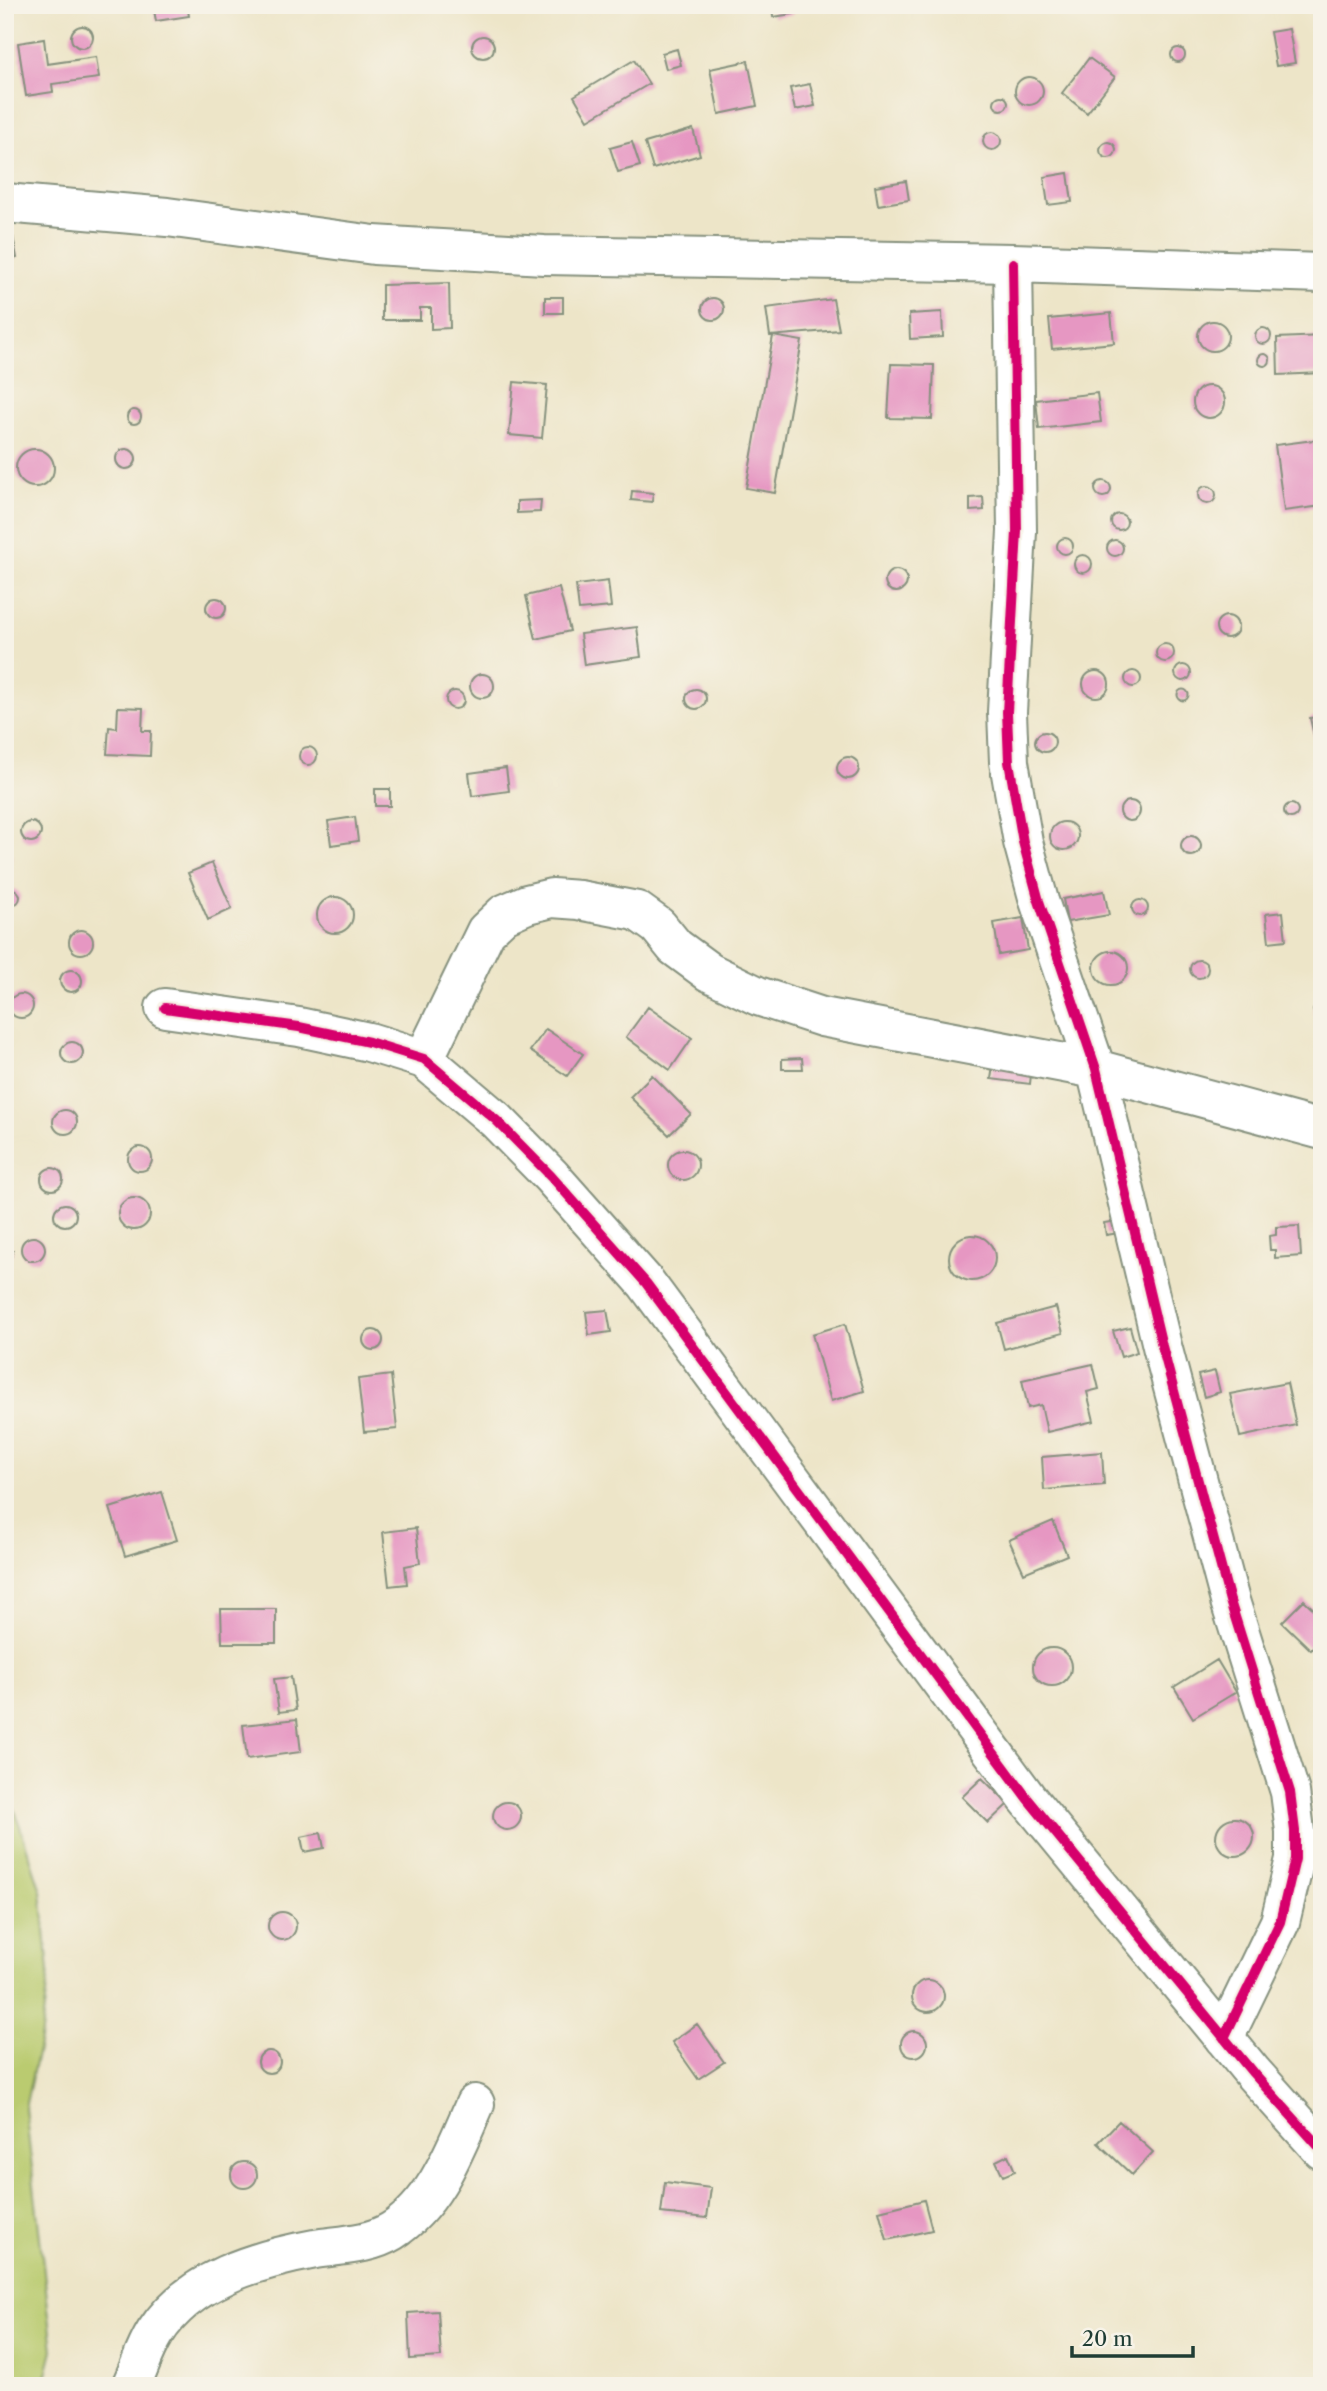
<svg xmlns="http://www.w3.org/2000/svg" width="1327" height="2391" viewBox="0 0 1327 2391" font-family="'Libre Caslon Text',serif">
  <rect width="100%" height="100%" fill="#f7f3e8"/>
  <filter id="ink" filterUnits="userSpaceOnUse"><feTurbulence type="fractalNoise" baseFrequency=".0143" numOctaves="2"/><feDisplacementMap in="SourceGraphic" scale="14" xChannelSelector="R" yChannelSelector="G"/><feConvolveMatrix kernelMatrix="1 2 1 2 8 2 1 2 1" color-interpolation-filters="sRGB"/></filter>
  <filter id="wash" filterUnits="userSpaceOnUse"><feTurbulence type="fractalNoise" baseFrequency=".00686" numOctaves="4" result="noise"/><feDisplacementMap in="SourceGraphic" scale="28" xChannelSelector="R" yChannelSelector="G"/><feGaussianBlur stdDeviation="1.57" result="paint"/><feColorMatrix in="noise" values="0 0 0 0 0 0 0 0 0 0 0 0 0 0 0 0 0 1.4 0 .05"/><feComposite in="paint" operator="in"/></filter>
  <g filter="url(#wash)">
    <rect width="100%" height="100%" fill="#ede5c8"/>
    <path fill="#bacb6f" stroke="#6c8452" stroke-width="2" d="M5,1780L41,1891L49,1971L40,2040L25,2108L53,2350L44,2386H5Z"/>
    <g id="blocks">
      <path fill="#e697c2" d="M153,5H187L189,16L156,21Z
        M772,5H791L793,14L773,17Z
        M71 37a11 11 0 1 1 22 0a11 11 0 1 1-22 0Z
        M1289,29L1295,63L1276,66L1270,32Z
        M472 47a11 11 0 1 1 22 0a11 11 0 1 1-22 0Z
        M44,39L47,64L96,57L99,78L52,84L53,92L26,96L18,43Z
        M1171 55a7 7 0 1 1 14 0a7 7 0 1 1-14 0Z
        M677,49L681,65L666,69L662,53Z
        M1089,58L1115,77L1087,113L1062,93Z
        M634,60L649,84L588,120L574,96Z
        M748,61L757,106L719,114L710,69Z
        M1015 91a14 14 0 1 1 28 0a14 14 0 1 1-28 0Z
        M810,84L815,106L795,110L790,88Z
        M994 103a7 7 0 1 1 14 0a7 7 0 1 1-14 0Z
        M693,129L700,155L653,169L645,143Z
        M983 141a9 9 0 1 1 18 0a9 9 0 1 1-18 0Z
        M632,142L640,166L618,172L610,148Z
        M1100 150a8 8 0 1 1 16 0a8 8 0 1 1-16 0Z
        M1068,173L1072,202L1048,205L1044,177Z
        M906,181L909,200L878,205L875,186Z
        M13,236L17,258L5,260V237Z
        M449,283L450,328L431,329V308H420V320H382V285Z
        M545,297H563V313H545Z
        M702 309a11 11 0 1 1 22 0a11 11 0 1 1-22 0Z
        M833,299L839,330L770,336L766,308Z
        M942,312L943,337L910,339L909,314Z
        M1111,313L1114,343L1052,349L1049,319Z
        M1198 336a15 15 0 1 1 30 0a15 15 0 1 1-30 0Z
        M1255 336a8 8 0 1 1 16 0a8 8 0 1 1-16 0Z
        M773,336L802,341L775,493L746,488Z
        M1322,336V373L1278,375L1277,338Z
        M1258 360a6 6 0 1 1 12 0a6 6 0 1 1-12 0Z
        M891,364L934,365L932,419L888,418Z
        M514,382L547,385L542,438L509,435Z
        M1193 402a16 16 0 1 1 32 0a16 16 0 1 1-32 0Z
        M1097,393L1101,422L1039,429L1036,400Z
        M127 417a7 7 0 1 1 14 0a7 7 0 1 1-14 0Z
        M1322,439V506L1284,511L1275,445Z
        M16 468a19 19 0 1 1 38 0a19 19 0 1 1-38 0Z
        M116 459a10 10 0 1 1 20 0a10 10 0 1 1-20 0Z
        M1095 489a8 8 0 1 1 16 0a8 8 0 1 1-16 0Z
        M1198 495a9 9 0 1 1 18 0a9 9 0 1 1-18 0Z
        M632,491L653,493L652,502L631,500Z
        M983,497L984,510L970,511V498Z
        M541,500L540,512L517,513V501Z
        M1111 522a8 8 0 1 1 16 0a8 8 0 1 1-16 0Z
        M1057 546a8 8 0 1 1 16 0a8 8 0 1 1-16 0Z
        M1107 548a8 8 0 1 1 16 0a8 8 0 1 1-16 0Z
        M1074 564a9 9 0 1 1 18 0a9 9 0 1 1-18 0Z
        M885 581a11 11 0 1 1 22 0a11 11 0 1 1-22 0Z
        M608,581L611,607L579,610L576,585Z
        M559,588L570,631L536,639L526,596Z
        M206 608a10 10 0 1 1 20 0a10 10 0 1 1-20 0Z
        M1216 627a11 11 0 1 1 22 0a11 11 0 1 1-22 0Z
        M637,627L641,657L584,665L580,634Z
        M1156 653a9 9 0 1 1 18 0a9 9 0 1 1-18 0Z
        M1175 673a8 8 0 1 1 16 0a8 8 0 1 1-16 0Z
        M1125 679a8 8 0 1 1 16 0a8 8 0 1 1-16 0Z
        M1083 684a13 13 0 1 1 26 0a13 13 0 1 1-26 0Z
        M470 686a12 12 0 1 1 24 0a12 12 0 1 1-24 0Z
        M686 699a10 10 0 1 1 20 0a10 10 0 1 1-20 0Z
        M1177.5 695a5.5 5.5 0 1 1 11 0a5.5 5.5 0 1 1-11 0Z
        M446 700a9 9 0 1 1 18 0a9 9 0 1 1-18 0Z
        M118,707L143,708L142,731H151L150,756L107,754L109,727L117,728Z
        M1322,716V747L1317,749L1310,718Z
        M1035 742a10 10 0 1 1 20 0a10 10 0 1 1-20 0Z
        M299 756a9 9 0 1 1 18 0a9 9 0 1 1-18 0Z
        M837 768a11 11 0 1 1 22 0a11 11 0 1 1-22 0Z
        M506,768L509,791L472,796L469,773Z
        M375,789H390V806H375Z
        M1120 811a10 10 0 1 1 20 0a10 10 0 1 1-20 0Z
        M1284 811a7 7 0 1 1 14 0a7 7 0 1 1-14 0Z
        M355,817L358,841L331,845L328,821Z
        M1050 836a14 14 0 1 1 28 0a14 14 0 1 1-28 0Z
        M21 832a10 10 0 1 1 20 0a10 10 0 1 1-20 0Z
        M1181 846a10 10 0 1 1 20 0a10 10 0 1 1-20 0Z
        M5,844L12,857L5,874Z
        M212,863L232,909L208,920L188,873Z
        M4 897a8 8 0 1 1 16 0a8 8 0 1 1-16 0Z
        M1104,891L1109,915L1067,922L1063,899Z
        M317 915a18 18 0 1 1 36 0a18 18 0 1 1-36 0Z
        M1132 908a8 8 0 1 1 16 0a8 8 0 1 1-16 0Z
        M1283,912L1286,940L1269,942L1266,914Z
        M1023,918L1028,950L999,955L994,923Z
        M69 942a12 12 0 1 1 24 0a12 12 0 1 1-24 0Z
        M1094 968a17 17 0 1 1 34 0a17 17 0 1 1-34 0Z
        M1190 969a9 9 0 1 1 18 0a9 9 0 1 1-18 0Z
        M60 981a11 11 0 1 1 22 0a11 11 0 1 1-22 0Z
        M9 1006a12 12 0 1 1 24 0a12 12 0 1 1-24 0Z
        M1322,996V1026L1316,1021L1313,1010Z
        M648,1007L692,1038L670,1070L626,1037Z
        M546,1029L583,1054L567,1076L530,1051Z
        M61 1053a11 11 0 1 1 22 0a11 11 0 1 1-22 0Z
        M802,1058L803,1069H782V1059Z
        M994,1060L1032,1065L1030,1084L991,1079Z
        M652,1075L691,1114L669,1135L630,1097Z
        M53 1122a12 12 0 1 1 24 0a12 12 0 1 1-24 0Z
        M128 1159a12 12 0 1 1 24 0a12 12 0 1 1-24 0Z
        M668 1165a15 15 0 1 1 30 0a15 15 0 1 1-30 0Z
        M41 1179a11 11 0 1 1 22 0a11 11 0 1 1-22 0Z
        M118 1214a16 16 0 1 1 32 0a16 16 0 1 1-32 0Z
        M54 1215a11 11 0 1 1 22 0a11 11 0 1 1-22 0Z
        M1117,1221L1119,1233L1106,1235L1104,1223Z
        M1299,1226L1301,1256L1275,1258V1250H1270L1269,1236L1276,1235V1227Z
        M949 1258a23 23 0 1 1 46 0a23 23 0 1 1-46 0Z
        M21 1249a12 12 0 1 1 24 0a12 12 0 1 1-24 0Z
        M5,1244L13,1251L10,1260L5,1262Z
        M1056,1307L1063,1333L1004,1349L997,1323Z
        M607,1310L611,1332L589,1335L586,1312Z
        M845,1324L864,1391L831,1401L812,1334Z
        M1130,1327L1137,1352L1121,1357L1113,1331Z
        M363 1340a10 10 0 1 1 20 0a10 10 0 1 1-20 0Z
        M1093,1364L1099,1389L1087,1392L1094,1421L1047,1432L1041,1405L1028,1408L1022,1380Z
        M1215,1371L1220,1392L1204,1397L1198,1375Z
        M391,1375L397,1429L364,1432L358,1379Z
        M1287,1383L1296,1425L1240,1437L1230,1394Z
        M1102,1452L1104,1485L1044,1490L1042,1457Z
        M162,1492L177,1540L125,1556L110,1508Z
        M1053,1521L1067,1555L1024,1573L1009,1540Z
        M416,1528L420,1563L405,1566L407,1584L389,1586L383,1532Z
        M1304,1600L1322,1617V1638L1311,1650L1282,1622Z
        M221,1609H276V1643H222Z
        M1033 1667a19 19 0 1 1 38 0a19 19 0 1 1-38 0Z
        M1217,1660L1236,1692L1193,1718L1174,1687Z
        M291,1677L296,1710L279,1712L274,1679Z
        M297,1719L301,1752L247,1759L243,1725Z
        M982,1778L1008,1804L988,1823L962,1797Z
        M493 1816a14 14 0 1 1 28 0a14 14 0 1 1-28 0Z
        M1216 1837a19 19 0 1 1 38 0a19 19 0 1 1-38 0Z
        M321,1833L324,1848L304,1852L301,1837Z
        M268 1926a14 14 0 1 1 28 0a14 14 0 1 1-28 0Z
        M912 1996a16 16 0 1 1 32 0a16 16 0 1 1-32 0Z
        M697,2024L724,2062L698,2079L672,2042Z
        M901 2044a13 13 0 1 1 26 0a13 13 0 1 1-26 0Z
        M258 2062a11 11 0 1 1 22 0a11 11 0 1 1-22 0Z
        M1119,2121L1153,2152L1132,2175L1098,2143Z
        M1008,2155L1015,2171L1003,2176L996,2161Z
        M231 2175a13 13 0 1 1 26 0a13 13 0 1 1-26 0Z
        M665,2182L711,2188L707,2218L661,2213Z
        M924,2200L932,2230L887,2240L879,2211Z
        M438,2311L441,2357L410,2359L408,2313Z"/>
    </g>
  </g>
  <g filter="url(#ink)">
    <use href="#blocks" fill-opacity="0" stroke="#86917e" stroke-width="2"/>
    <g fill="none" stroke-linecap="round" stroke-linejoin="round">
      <g stroke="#86917e" stroke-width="42">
        <path id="minor" d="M5,203L167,217L374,245L544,255L1013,263L1322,273
          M1013,263L1017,531L1007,712L1009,762L1023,842L1039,901L1096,1069L1162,1346L1230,1601L1290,1792L1295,1831V1859L1280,1922L1224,2038
          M165,1008L299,1027L369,1042L424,1059L496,1120L551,1176L646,1283L1027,1798L1253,2073L1322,2150
          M424,1059L486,931L504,914L527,904L552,898L579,900L637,911L658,926L675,947L709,972L758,996L822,1017L1096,1069L1322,1130
          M131,2386C139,2369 145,2349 155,2333C189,2279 256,2260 315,2249C341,2245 369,2245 392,2231C436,2203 455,2149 475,2104"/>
      </g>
      <use href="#minor" stroke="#fff" stroke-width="38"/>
      <g stroke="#f7f3e8" stroke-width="15">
        <path id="cycleway" d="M1013,263L1017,531L1007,712L1009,762L1023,842L1039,901L1096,1069L1162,1346L1230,1601L1290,1792L1295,1831V1859L1280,1922L1224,2038
          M165,1008L299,1027L369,1042L424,1059L496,1120L551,1176L646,1283L1027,1798L1253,2073L1322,2150"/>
      </g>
      <use href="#cycleway" stroke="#d6006c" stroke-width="10"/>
    </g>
  </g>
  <rect width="1327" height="2391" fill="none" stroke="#f7f3e8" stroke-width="28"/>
  <path d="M1072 2346v10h121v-10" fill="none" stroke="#1f3d34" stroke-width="3.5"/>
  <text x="1082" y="2346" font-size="21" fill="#1f3d34" stroke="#f7f3e8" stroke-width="5" paint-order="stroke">20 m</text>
</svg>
